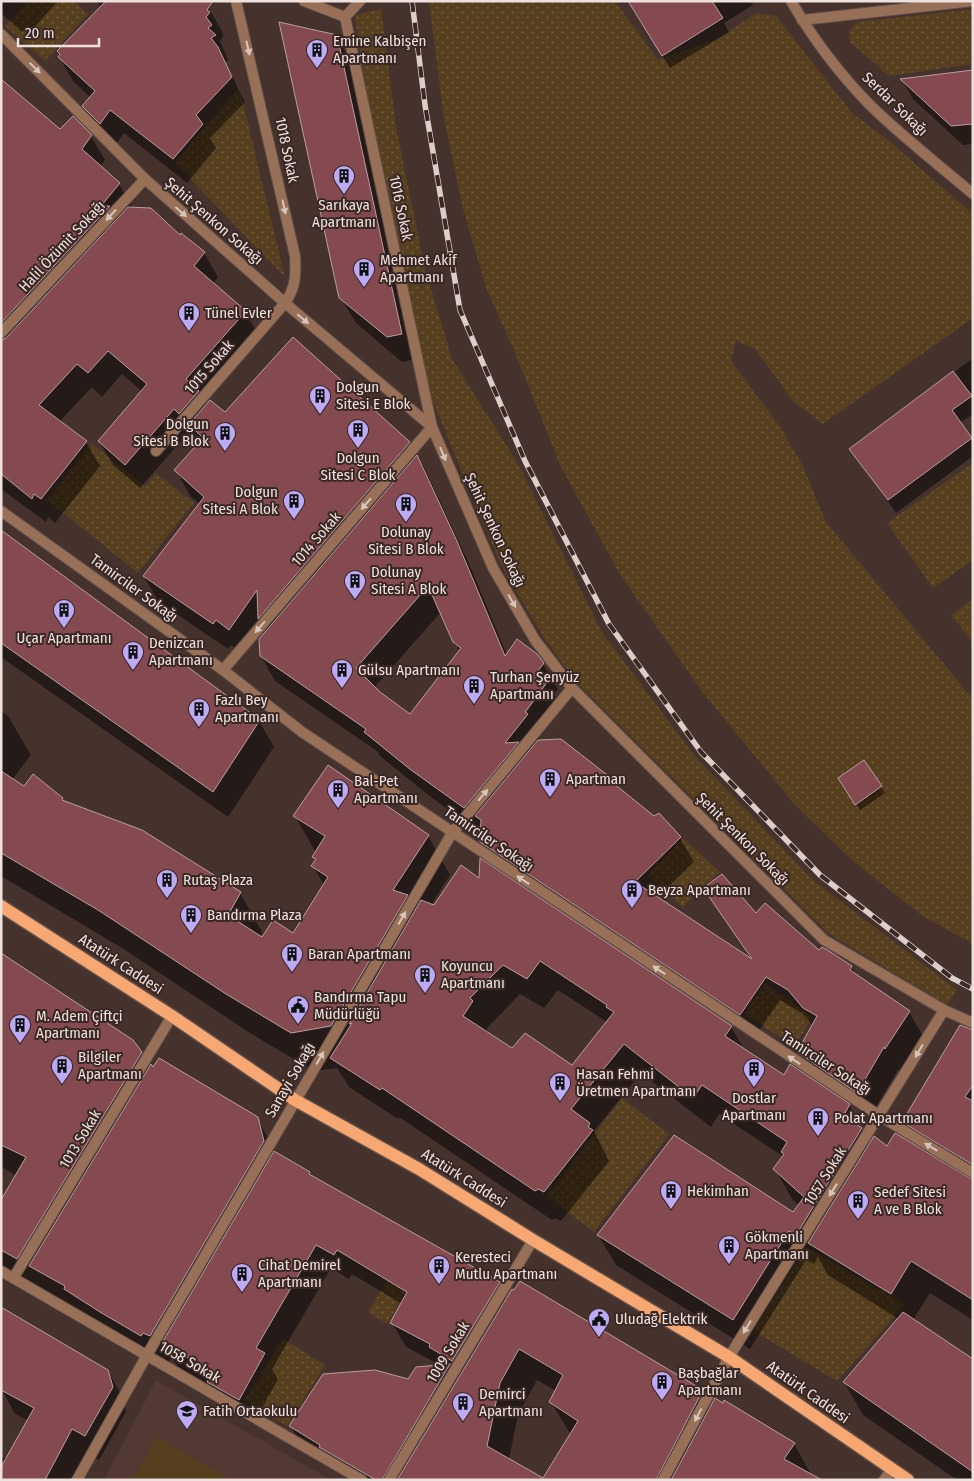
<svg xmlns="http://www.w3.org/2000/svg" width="974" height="1481" viewBox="0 0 974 1481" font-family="'Fira Sans Condensed',sans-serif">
  <defs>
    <pattern id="grass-dots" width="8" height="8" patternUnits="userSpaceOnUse" patternTransform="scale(1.25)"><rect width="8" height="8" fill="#563f1f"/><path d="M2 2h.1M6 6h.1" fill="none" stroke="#6f5a3f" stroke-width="1.8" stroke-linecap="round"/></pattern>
  </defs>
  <rect width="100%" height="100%" fill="#45322d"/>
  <path fill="#533933" d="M156,1380L331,1480H104Z"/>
  <path fill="url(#grass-dots)" d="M28,1H74L88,14L45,61L5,26Z
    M429,1H615L658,60L718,38L757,13L776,16L852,113L888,140L973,214V318L823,424L793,401L755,349L736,341L731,361L781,428L802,464L826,522L973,699V944L921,915L853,861L795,805L703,693L619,573L560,465L516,355L486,288L463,209L444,118Z
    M381,9L396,127L425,269L452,359L517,462L602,632L694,755L814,881L957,990L947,1005L828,933L577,683L544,638L502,567L428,390L371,132L355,15Z
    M973,9V64L889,76L850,42L849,31L857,22Z
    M239,87L285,277L175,163Z
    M92,444L145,486L156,473L194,503L138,573L47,500Z
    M973,463V560L933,588L887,523Z
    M973,599V643L951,615Z
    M683,838L720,872L702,887L683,907L647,876Z
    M765,983L813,1018L794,1046L744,1014Z
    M622,1098L669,1134L594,1232L547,1196Z
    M413,1236L432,1247L387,1324L368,1312Z
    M806,1247L905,1305L837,1381L753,1331Z
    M283,1339L325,1365L287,1426L245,1400Z"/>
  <path fill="#563f1f" d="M157,1437L232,1480H132Z"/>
  <path fill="#0007" fill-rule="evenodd" d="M1,1H58L28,34L24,30L22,32L1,13Z
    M96,1H202L208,7L222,31L223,37L220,41L228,60L225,62L245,102L210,138L216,148L187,183L124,133L114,147L97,130L83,106L91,98L73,81L59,57L58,51L102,7Z
    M628,1H751L753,5L724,23L729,32L670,68Z
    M336,36L351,62L416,359L402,362L356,323L340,297Z
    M973,71V144L963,145L913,99L902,80Z
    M61,131L91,136L105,160L100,167L119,184L133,209L180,236L182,235L204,253L218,277L213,284L245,311L259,336L203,399L207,405L225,414L409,441L424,467L470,566L507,655L543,664L558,689L554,694L561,706L539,737L540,741L614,782L618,789L680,838L694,862L657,898L752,961L705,888L756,915L819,952L851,967L855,975L909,1012L923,1036L899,1071L898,1070L871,1116L812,1076L798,1052L813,1026L803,1014L780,1000L754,1038L495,866L481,842L482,828L478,832L427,794L380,756L377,751L275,681L261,656L267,631L264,626L244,655L231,645L228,649L159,602L144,577L200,504L190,496L176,470L201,442L196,434L194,437L189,432L140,488L113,465L99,441L142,391L122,374L102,397L92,387L59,422L86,442L100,466L55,523L48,517L46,522L1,489V190ZM441,612L456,646V643L465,652L457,646L460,652L411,716L374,688ZM546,681V685L523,718L521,716Z
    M973,358V414L960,423L973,441V456L896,513L851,449Z
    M1,532L259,721L274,747L228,817L1,657Z
    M1,711L8,716L31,755L12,780L24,788L62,799L64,802L240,893L262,932L260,937L262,938L293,935L324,885L313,866L316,861L313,857L316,853L295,816L428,836L450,875L431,905L435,907L481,880L731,1027L745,1051L784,1077L849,1105L870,1144L920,1150L904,1122L973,1034V1177L969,1178L973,1195V1320L930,1293L913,1320L973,1361V1480H957L863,1415L844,1382L899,1319L828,1275L818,1257L814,1264L806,1260L750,1349L616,1265L598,1235L793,1213L799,1206L792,1199L775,1169L784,1157L719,1114L711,1127L641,1073L594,1131L609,1161L561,1221L555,1218L552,1220L399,1117L398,1119L349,1087L337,1068L314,1071L250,1033L122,948L1,876ZM558,990L607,1022L572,1066L512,1050L488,1034L487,1028L520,994L544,1008Z
    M864,762L885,793L860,810L843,784Z
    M1,955L141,1053L150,1068L257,1118L276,1153L311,1176L499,1283L507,1299L521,1283L702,1391L711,1407L794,1444L812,1476L820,1480H559L571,1435L551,1402L556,1391L537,1380L518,1415L509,1459L544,1480H351L304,1449L291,1426L442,1366L406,1347L392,1323L402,1304L352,1274L349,1279L331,1268L272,1369L278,1379L253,1424L223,1407L211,1387L178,1368L172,1357L167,1365L47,1296L43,1289L39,1296L1,1267V1203L16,1176L2,1167L1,1169ZM491,1294H494L450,1367L448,1366Z
    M108,1371L122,1396L126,1412L99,1460L86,1453L72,1480H1V1456L7,1459L29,1421L15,1414L1,1388Z"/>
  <path fill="#844a50" stroke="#b79fa0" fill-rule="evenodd" d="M106,1H213L207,10L210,12L206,17L212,25L208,28L216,35L211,38L218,47L232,77L196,115L203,124L173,159L110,110L100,124L82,106L95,91L58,57L60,54L57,51Z
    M628,1H712L723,18L662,56Z
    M279,22L337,35L402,334L387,337L339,298Z
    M973,70V124L951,126L900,79Z
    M1,79L60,129L73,116L92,135L82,149L120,183L101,206H110L1,323Z
    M128,207L151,208L180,235L181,233L205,252L194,266L246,311L186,379L199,391L179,414L174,409L125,465L98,441L147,384L108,351L88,373L77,364L39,405L87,441L41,499L34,494L32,499L1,474V340L6,338Z
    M293,337L410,442L258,619L257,590L229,630L216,620L213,624L143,576L204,497L174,470L203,438L189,424L210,400L225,412Z
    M953,371L972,396L952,410L972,438L888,500L849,449Z
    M417,455L456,539L505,656L517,639L537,654L544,663L537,672L548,681L525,712L528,714L505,743L519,742L464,808L411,770L364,732L366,729L260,656L259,639ZM428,586L453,642L461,648L410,714L380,692L356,668Z
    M1,530L260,720L213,792L1,643Z
    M561,739L615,781L613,783L654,816L659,813L681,837L635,882L752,959L703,888L722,874L756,913L765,903L819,950L822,947L829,951L852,966L850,970L910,1011L885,1049L884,1047L857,1093L797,1052L817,1016L803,1008L788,990L766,977L740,1015L480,842L481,820L475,816L538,740Z
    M864,760L882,786L855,805L838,778Z
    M328,765L429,835L393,890L408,895L331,1026L291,1033L226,994L98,910L1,853V771L24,786L33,774L63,798L62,800L142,830L241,892L228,915L262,937L273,920L293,933L328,877L311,866L316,859L312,857L325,836L293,816Z
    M480,858L732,1026L725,1036L784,1075L790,1064L850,1104L844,1115L862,1128L796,1235L789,1231L733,1320L597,1235L674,1135L793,1212L804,1197L773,1169L784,1154L781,1152L787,1142L702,1085L693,1098L624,1044L571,1109L590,1123L588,1127L593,1130L544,1192L538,1189L535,1191L382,1088L380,1090L330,1058L352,1023L349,1024L421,900L434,905L461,865L479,878ZM540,961L607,1005L606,1007L614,1012L572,1065L525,1033L512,1048L463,1016L473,1001L470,998L503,965L527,979Z
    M1,953L133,1040L142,1052L17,1259L1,1250V1200L26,1157L1,1145Z
    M960,1025L973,1030V1085L965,1097L973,1101V1165L902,1122Z
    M159,1058L258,1117L264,1141L150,1336L143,1333L141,1336L100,1312L64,1289L65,1286L29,1266L151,1064L153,1067Z
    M895,1133L973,1180V1300L911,1261L891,1294L808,1243L874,1136L887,1146Z
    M274,1151L310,1172L309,1174L500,1282L452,1361L429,1347L430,1344L390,1323L407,1292L337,1250L334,1255L316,1245L256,1348L265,1353L239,1400L207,1382L213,1372L162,1343Z
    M520,1281L703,1390L656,1480H397L512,1289L514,1290ZM519,1349L563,1375L549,1402L578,1421L543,1478L487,1446L500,1383Z
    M1,1307L108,1370L113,1387L85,1436L72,1429L45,1480H1V1467L34,1408L1,1390Z
    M903,1312L973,1359V1472L843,1382Z
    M450,1364L382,1480H376L319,1447L320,1445L289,1426L323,1374L375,1370L408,1379L416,1367Z
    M715,1398L723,1403L724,1400L795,1443L784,1459L822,1480H671Z"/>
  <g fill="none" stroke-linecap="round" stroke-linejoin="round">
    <g stroke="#604e49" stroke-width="12">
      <path id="service" d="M304,1L345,17
        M802,20L973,1
        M145,179L285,303L432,427L493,568L535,640L572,688L824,940L944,1010L973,1023
        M156,451L285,303C296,287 296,275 295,256L236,1
        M223,670L432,427L345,17L360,1
        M452,833L572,688
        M14,1277L172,1016
        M389,1480L533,1240
        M663,1480L729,1357L944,1010"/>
    </g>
    <g stroke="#604e49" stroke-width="12">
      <path id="minor" d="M791,1C812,37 839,73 868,103C900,135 938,164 973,194
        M1,34L145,179L1,333
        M1,511L223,670L302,732L880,1116L973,1173
        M1,1271L362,1480
        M77,1480L147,1355L452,833
        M884,1480L892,1469"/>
    </g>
    <g stroke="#604e49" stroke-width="15">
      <path id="primary" d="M1,906L172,1016L295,1100L419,1169L533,1240L729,1357L908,1480"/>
    </g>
    <use href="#service" stroke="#987057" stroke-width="10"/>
    <use href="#minor" stroke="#987057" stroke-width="10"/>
    <use href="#primary" stroke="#f7a771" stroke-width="12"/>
    <g stroke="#dccecb" stroke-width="5.5">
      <path id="rail" d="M412,1L425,105L460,310L525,461L609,624L701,752L820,875L952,978L973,989"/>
    </g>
    <use href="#rail" stroke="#3a2824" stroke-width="4" stroke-dasharray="11" stroke-linecap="butt"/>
  </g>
  <defs><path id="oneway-solid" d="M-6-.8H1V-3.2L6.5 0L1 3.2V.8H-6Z" transform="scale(1.25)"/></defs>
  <g fill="#d8c5bc">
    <use href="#oneway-solid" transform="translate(248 48) rotate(77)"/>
    <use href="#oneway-solid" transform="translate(35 68) rotate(45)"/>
    <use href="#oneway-solid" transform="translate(284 207) rotate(78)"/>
    <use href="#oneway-solid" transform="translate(181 212) rotate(41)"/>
    <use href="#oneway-solid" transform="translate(111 215) rotate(133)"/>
    <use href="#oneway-solid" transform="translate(303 319) rotate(40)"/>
    <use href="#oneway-solid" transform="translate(443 454) rotate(67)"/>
    <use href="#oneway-solid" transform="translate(366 504) rotate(131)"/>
    <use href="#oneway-solid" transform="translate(512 601) rotate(60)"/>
    <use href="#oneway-solid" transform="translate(260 627) rotate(131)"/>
    <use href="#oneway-solid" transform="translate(483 795) rotate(-50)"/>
    <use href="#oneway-solid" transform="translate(523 880) rotate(-147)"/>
    <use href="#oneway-solid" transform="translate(402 918) rotate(-60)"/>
    <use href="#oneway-solid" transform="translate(659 970) rotate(-147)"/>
    <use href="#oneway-solid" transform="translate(919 1051) rotate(121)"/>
    <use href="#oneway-solid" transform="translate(320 1058) rotate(-60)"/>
    <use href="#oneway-solid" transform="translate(794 1060) rotate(-147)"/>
    <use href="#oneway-solid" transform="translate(931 1147) rotate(-149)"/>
    <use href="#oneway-solid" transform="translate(833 1190) rotate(122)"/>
    <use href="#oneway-solid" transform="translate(747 1327) rotate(122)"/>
    <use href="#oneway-solid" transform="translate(698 1415) rotate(118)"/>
  </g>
  <defs>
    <g id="building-pin" transform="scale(1.125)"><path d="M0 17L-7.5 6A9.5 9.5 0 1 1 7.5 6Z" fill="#bcaaf5" stroke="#3a2824"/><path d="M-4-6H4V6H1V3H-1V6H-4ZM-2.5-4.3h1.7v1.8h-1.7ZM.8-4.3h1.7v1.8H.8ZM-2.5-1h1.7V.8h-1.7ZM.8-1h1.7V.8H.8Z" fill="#111"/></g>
    <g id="civic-pin" transform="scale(1.125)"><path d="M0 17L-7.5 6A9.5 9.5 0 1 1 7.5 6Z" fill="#bcaaf5" stroke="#3a2824"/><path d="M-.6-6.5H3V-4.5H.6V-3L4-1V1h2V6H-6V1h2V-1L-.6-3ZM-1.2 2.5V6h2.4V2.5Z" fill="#111"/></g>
    <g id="school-pin" transform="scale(1.125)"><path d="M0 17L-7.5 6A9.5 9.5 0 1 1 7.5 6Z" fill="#bcaaf5" stroke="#3a2824"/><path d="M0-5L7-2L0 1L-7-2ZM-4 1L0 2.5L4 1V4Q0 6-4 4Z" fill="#111"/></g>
  </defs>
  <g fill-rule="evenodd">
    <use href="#building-pin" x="317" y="50"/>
    <use href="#building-pin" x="344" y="176"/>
    <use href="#building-pin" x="364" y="269"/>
    <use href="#building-pin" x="189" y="313"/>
    <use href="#building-pin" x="320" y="396"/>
    <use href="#building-pin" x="358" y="430"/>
    <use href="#building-pin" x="225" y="433"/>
    <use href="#building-pin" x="294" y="501"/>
    <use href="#building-pin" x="406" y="504"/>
    <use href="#building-pin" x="355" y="581"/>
    <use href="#building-pin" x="64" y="610"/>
    <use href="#building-pin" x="133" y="652"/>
    <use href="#building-pin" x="342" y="670"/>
    <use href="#building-pin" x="474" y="686"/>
    <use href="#building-pin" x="199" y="709"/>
    <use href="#building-pin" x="550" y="779"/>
    <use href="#building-pin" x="338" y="790"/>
    <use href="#building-pin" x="167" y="880"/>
    <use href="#building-pin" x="632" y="890"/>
    <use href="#building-pin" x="191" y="915"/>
    <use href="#building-pin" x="292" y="954"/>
    <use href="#building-pin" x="425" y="975"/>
    <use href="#civic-pin" x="298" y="1006"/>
    <use href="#building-pin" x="20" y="1025"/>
    <use href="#building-pin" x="62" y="1066"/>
    <use href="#building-pin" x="754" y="1069"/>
    <use href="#building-pin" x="560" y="1083"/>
    <use href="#building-pin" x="818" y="1118"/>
    <use href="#building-pin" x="671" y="1191"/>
    <use href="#building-pin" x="858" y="1201"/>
    <use href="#building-pin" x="729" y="1246"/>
    <use href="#building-pin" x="439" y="1266"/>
    <use href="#building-pin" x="242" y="1274"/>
    <use href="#civic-pin" x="599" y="1319"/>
    <use href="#building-pin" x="662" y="1382"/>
    <use href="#building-pin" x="463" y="1403"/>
    <use href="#school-pin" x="187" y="1411"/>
  </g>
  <g text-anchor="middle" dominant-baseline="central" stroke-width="4" stroke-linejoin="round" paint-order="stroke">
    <g font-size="15" fill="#eee1de" stroke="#3a2824" text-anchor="start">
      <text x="333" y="41">Emine Kalbişen<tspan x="333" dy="17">Apartmanı</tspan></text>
      <text x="344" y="205" text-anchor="middle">Sarıkaya<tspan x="344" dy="17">Apartmanı</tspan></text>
      <text x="380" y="260">Mehmet Akif<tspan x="380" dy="17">Apartmanı</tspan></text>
      <text x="205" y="313">Tünel Evler</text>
      <text x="336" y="387">Dolgun<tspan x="336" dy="17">Sitesi E Blok</tspan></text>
      <text x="209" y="424" text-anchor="end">Dolgun<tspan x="209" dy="17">Sitesi B Blok</tspan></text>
      <text x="358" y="458" text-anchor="middle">Dolgun<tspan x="358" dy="17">Sitesi C Blok</tspan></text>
      <text x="278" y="492" text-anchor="end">Dolgun<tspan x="278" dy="17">Sitesi A Blok</tspan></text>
      <text x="406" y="532" text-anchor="middle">Dolunay<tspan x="406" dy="17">Sitesi B Blok</tspan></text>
      <text x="371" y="572">Dolunay<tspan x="371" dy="17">Sitesi A Blok</tspan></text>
      <text x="64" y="638" text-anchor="middle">Uçar Apartmanı</text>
      <text x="149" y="643">Denizcan<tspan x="149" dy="17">Apartmanı</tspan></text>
      <text x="358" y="670">Gülsu Apartmanı</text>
      <text x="490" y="677">Turhan Şenyüz<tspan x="490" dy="17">Apartmanı</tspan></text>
      <text x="215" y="700">Fazlı Bey<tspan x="215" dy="17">Apartmanı</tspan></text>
      <text x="566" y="779">Apartman</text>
      <text x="354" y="781">Bal-Pet<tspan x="354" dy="17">Apartmanı</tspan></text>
      <text x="183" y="880">Rutaş Plaza</text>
      <text x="648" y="890">Beyza Apartmanı</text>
      <text x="207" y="915">Bandırma Plaza</text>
      <text x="308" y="954">Baran Apartmanı</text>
      <text x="441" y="966">Koyuncu<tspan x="441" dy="17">Apartmanı</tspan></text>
      <text x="314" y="997">Bandırma Tapu<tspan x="314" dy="17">Müdürlüğü</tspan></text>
      <text x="36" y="1016">M. Adem Çiftçi<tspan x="36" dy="17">Apartmanı</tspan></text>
      <text x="78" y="1057">Bilgiler<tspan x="78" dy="17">Apartmanı</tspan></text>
      <text x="576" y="1074">Hasan Fehmi<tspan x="576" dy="17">Üretmen Apartmanı</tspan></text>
      <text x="754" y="1098" text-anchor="middle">Dostlar<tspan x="754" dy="17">Apartmanı</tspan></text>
      <text x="834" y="1118">Polat Apartmanı</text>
      <text x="687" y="1191">Hekimhan</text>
      <text x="874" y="1192">Sedef Sitesi<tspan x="874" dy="17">A ve B Blok</tspan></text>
      <text x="745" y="1237">Gökmenli<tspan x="745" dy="17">Apartmanı</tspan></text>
      <text x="455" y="1257">Keresteci<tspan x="455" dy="17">Mutlu Apartmanı</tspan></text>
      <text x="258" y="1265">Cihat Demirel<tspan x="258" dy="17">Apartmanı</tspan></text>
      <text x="615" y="1319">Uludağ Elektrik</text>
      <text x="678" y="1373">Başbağlar<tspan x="678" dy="17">Apartmanı</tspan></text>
      <text x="479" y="1394">Demirci<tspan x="479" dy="17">Apartmanı</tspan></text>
      <text x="203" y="1411">Fatih Ortaokulu</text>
    </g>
    <g font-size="15" fill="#eee1de" stroke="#3a2824">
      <text transform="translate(895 104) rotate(44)">Serdar Sokağı</text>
      <text transform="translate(287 150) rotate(78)">1018 Sokak</text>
      <text transform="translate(401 208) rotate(78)">1016 Sokak</text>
      <text transform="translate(214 221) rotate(41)">Şehit Şenkon Sokağı</text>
      <text transform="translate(62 246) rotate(-47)">Halil Özümit Sokağı</text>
      <text transform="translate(209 367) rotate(-49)">1015 Sokak</text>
      <text transform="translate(495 530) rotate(65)">Şehit Şenkon Sokağı</text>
      <text transform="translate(316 539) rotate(-49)">1014 Sokak</text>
      <text transform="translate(134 588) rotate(36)">Tamirciler Sokağı</text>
      <text transform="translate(489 839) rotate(34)">Tamirciler Sokağı</text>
      <text transform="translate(743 839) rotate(45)">Şehit Şenkon Sokağı</text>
      <text transform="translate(121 964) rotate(33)">Atatürk Caddesi</text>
      <text transform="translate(826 1063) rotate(33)">Tamirciler Sokağı</text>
      <text transform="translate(290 1080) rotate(-60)">Sanayi Sokağı</text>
      <text transform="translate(80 1139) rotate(-59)">1013 Sokak</text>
      <text transform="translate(825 1176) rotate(-58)">1057 Sokak</text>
      <text transform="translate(464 1178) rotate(32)">Atatürk Caddesi</text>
      <text transform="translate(448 1352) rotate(-59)">1009 Sokak</text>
      <text transform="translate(190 1362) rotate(30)">1058 Sokak</text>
      <text transform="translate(808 1392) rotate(35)">Atatürk Caddesi</text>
    </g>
  </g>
  <rect width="974" height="1481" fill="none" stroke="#eee1de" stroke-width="5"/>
  <path d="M18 38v8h81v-8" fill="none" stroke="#eee1de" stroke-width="2.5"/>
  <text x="25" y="38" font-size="15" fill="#eee1de" stroke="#3a2824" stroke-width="4" paint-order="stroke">20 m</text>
</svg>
